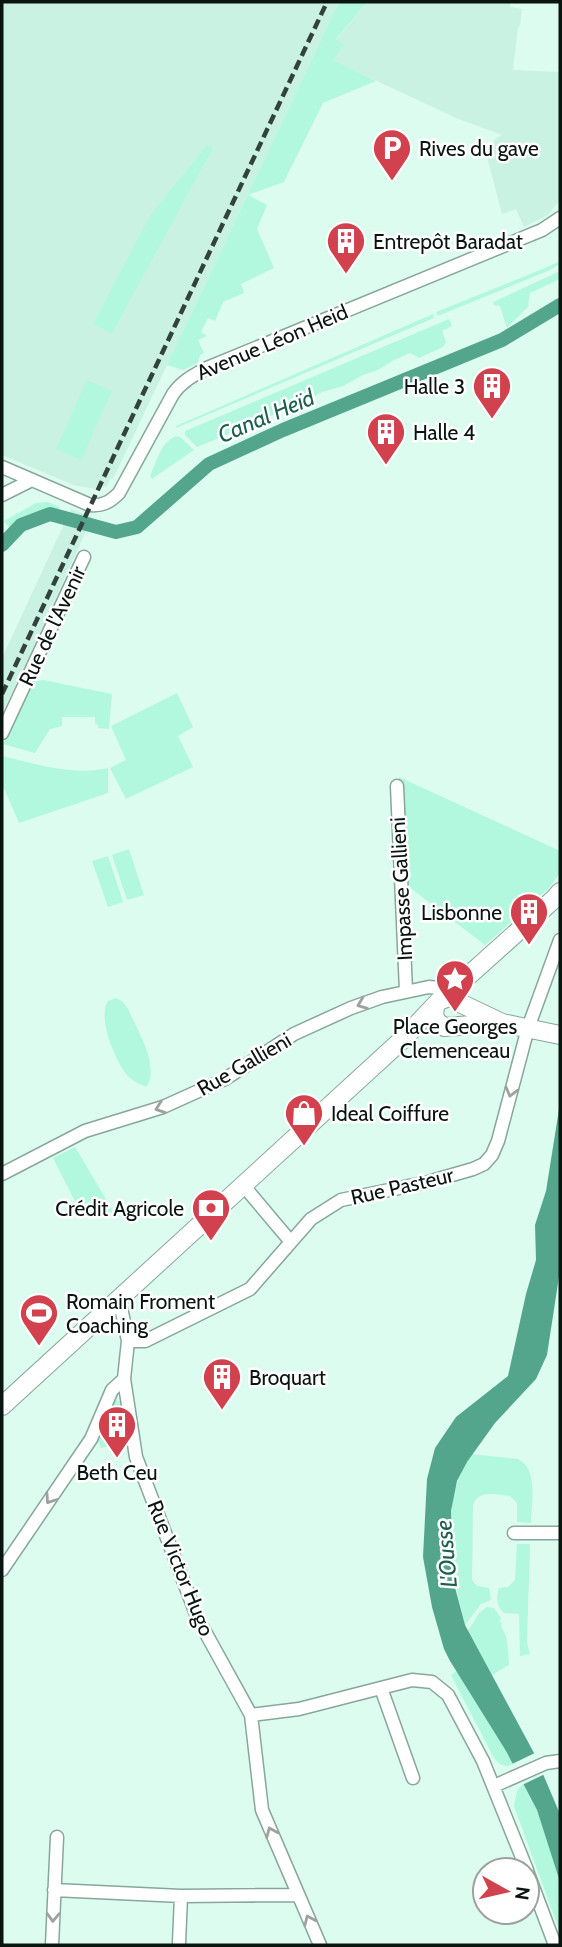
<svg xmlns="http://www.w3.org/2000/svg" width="562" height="1947" viewBox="0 0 562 1947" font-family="Cabin,sans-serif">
  <rect width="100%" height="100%" fill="#dcfcf0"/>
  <path fill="#c9f2e2" d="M2,2H339L114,477L110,479L107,486L98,489L76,486L2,455Z
    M367,2H511L510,7L522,9L520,26L518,27L513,70L560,72V200L548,215L524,227L516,209L502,214L487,157L495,139L502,135L456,118L332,60L343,46L336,40Z
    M71,509L92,517L38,639L2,713V658Z"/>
  <path fill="#b1f8de" d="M339,2H367L336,39L344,45L333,60L376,81L323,103L284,182L248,195L267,205L257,229L274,268L241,284L244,293L223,302L215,321L208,318L201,332L207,336L198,340L204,353L200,355L198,363L183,370L167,365Z
    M207,145L213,148L112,333L93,324L150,216Z
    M560,261V264L548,271L438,316L436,312L545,268Z
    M560,271V279L530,293L528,307L507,328L500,306L494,305L493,302Z
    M433,314L434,318L176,428V426Z
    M449,319L452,326L442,331L446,342L443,347L419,358L410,353L394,360L378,370L363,375L343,386L322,392L299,405L289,407L271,416L258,424L251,425L197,447L185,435V431Z
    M87,380L112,391L81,460L56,449Z
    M176,436L180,437L194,450L152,479L150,476C157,461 160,443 176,436Z
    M48,502L60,507L57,514C44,510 22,522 12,531L4,521L36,503Z
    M43,680L112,694L109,729L98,728V725L95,724V717H62V726L50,729L35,753L3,744L32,682Z
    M177,693L193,727L178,736L193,767L126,799L110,768L126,760L111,726Z
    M2,756C36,764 73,776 108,768V793L19,823L2,784Z
    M399,777L560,851V873L549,888L485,945L404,883Z
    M129,849L144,895L127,900L112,855Z
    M108,856L123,902L108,907L92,861Z
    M116,998L123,1002L128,1009C136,1028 161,1067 146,1087C139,1084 133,1081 127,1075C115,1060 97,1018 108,1001Z
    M75,1147L113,1211L110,1213L93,1217L81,1213L53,1158Z
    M112,1399L122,1402L127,1444L118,1446L116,1441L111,1442L112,1446L101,1448L97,1438Z
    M472,1454L518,1459C539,1469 531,1504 531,1523L517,1522V1503L510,1496C496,1495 479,1489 473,1505L472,1580L477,1586L489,1588L491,1600L481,1604L465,1625C451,1570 437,1504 472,1454Z
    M517,1544H530L527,1643L530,1654L520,1656L519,1614L504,1613C496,1605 496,1598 499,1588L508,1587L515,1580Z
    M487,1607L494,1608L501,1618L499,1621L502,1623L501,1627C509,1636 508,1653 509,1665L492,1675L468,1631L479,1613Z
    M456,1671L506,1751L513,1764C504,1769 498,1764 493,1756L451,1675Z
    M523,1784L537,1810L560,1882V1932L514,1806L517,1791Z"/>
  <path fill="#53a68c" d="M560,1103V1270L547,1355L536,1379L495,1423L467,1462L457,1481L451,1511L453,1580L465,1625L534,1753L560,1814V1882L537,1810L506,1751L450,1661L444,1649L432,1607L423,1557L427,1479L435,1448L456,1417L508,1376L526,1294L536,1260L535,1225L546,1191Z"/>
  <path fill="#dcfcf0" d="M537,1752L547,1773L520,1786L510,1765Z"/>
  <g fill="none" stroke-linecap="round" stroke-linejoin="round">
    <path stroke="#53a68c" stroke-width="14" d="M2,545L21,525L50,514L116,532L137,527L209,464L283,430L502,340L560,305"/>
    <g stroke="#88a69b" stroke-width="15">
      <path id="street" d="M2,467L90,505C103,506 110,502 119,493L173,394C182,381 194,375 207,368L542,230L560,218
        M2,495L32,480
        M2,733L84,557
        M397,786L406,991
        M2,1174L85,1131L163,1107L225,1079L294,1034L351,1008L382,997L429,987L438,988L449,997
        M243,1185L291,1242
        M119,1298L128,1341L124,1379L136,1457L198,1619L251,1715L262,1810L320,1945
        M128,1341H145L250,1289L311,1219L341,1200L428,1182L473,1169L484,1164L492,1155L498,1141L528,1028L560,940
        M514,1533H560
        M2,1570L91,1439L112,1390L124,1379
        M381,1688L413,1778
        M251,1715L299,1709L412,1680L432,1682L448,1695L483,1761L527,1870
        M494,1786L546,1763L560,1761
        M527,1871L555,1945
        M54,1890L181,1896L297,1895
        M179,1943L181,1896
        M52,1945L57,1837"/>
    </g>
    <g stroke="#88a69b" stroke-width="20">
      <path id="secondary" d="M454,998L467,977L554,899L560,892
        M436,1005C432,1015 435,1022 444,1027L502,1023L560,1035
        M2,1406L404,1038L439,1001L449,997L454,998L462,1004L502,1023"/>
    </g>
    <use href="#street" stroke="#fff" stroke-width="12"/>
    <use href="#secondary" stroke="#fff" stroke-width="18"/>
    <path stroke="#33423d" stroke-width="4.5" stroke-dasharray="10 5" stroke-linecap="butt" d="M2,694L327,2"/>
  </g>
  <defs><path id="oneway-chevron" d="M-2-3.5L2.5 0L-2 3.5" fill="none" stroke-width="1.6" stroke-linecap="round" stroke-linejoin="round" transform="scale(1.75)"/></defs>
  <g stroke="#9da1a0">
    <use href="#oneway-chevron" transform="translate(362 1004) rotate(159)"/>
    <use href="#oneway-chevron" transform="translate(511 1092) rotate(105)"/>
    <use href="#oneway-chevron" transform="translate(160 1108) rotate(161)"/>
    <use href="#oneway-chevron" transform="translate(50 1499) rotate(124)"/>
    <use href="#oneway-chevron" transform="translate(271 1832) rotate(-113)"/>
    <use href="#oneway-chevron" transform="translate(53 1917) rotate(92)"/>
    <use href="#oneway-chevron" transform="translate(309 1920) rotate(-114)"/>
  </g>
  <defs>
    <g id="parking-pin" transform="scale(2.0125)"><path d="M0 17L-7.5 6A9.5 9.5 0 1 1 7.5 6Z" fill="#d2424e" stroke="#fff"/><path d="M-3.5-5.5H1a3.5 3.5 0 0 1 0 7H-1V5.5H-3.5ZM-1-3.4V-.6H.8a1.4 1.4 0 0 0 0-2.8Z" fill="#fff"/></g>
    <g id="building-pin" transform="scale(2.0125)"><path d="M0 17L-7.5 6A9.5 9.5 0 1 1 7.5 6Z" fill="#d2424e" stroke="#fff"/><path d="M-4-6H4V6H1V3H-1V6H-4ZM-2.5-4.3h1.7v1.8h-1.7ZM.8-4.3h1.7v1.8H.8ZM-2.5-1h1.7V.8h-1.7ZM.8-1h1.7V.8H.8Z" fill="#fff"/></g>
    <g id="sight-pin" transform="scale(2.0125)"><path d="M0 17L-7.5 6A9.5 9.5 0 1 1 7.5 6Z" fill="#d2424e" stroke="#fff"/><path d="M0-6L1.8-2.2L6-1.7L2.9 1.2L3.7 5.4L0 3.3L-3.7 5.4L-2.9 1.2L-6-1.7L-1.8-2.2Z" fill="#fff"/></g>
    <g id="shop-pin" transform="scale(2.0125)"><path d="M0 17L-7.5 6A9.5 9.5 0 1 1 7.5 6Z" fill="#d2424e" stroke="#fff"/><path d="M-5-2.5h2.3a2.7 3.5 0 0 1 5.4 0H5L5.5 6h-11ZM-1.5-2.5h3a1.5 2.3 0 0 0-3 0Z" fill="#fff"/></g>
    <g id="bank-pin" transform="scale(2.0125)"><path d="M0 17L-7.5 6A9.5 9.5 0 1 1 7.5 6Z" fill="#d2424e" stroke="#fff"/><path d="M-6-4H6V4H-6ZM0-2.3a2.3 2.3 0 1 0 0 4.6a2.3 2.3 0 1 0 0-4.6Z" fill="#fff"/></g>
    <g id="stadium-pin" transform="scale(2.0125)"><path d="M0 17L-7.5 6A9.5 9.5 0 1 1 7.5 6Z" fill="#d2424e" stroke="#fff"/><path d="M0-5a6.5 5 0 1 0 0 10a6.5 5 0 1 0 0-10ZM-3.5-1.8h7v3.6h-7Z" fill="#fff"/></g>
  </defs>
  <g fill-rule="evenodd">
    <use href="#parking-pin" x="392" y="148"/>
    <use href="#building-pin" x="346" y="241"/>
    <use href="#building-pin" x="492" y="386"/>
    <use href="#building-pin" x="386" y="432"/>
    <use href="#building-pin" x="529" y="912"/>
    <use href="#sight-pin" x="455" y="979"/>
    <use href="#shop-pin" x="304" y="1113"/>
    <use href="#bank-pin" x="211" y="1208"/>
    <use href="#stadium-pin" x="39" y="1313"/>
    <use href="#building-pin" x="222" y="1377"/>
    <use href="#building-pin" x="117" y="1425"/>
  </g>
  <g text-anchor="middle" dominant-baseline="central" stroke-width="5" stroke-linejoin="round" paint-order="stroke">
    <g font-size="21" fill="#0a1511" stroke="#fff" text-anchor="start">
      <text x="419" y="148">Rives du gave</text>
      <text x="373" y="241">Entrepôt Baradat</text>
      <text x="465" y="386" text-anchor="end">Halle 3</text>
      <text x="413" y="432">Halle 4</text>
      <text x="502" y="912" text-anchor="end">Lisbonne</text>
      <text x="455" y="1026" text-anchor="middle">Place Georges<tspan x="455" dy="24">Clemenceau</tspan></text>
      <text x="331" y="1113">Ideal Coiffure</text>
      <text x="184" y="1208" text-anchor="end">Crédit Agricole</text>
      <text x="66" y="1301">Romain Froment<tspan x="66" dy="24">Coaching</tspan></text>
      <text x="249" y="1377">Broquart</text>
      <text x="117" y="1472" text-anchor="middle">Beth Ceu</text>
    </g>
    <g font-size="21" fill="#0a1511" stroke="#fff">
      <text transform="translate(272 342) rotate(-23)">Avenue Léon Heid</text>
      <text transform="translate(52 626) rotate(-65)">Rue de l'Avenir</text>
      <text transform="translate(401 889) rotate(-93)">Impasse Gallieni</text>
      <text transform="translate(244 1064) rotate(-30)">Rue Gallieni</text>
      <text transform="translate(402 1186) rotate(-13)">Rue Pasteur</text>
      <text transform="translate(181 1568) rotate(68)">Rue Victor Hugo</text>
    </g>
    <g font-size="23" font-style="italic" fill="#1d5f4c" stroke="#fff">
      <text transform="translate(266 416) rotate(-23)">Canal Heïd</text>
      <text transform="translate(446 1554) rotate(-95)">L'Ousse</text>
    </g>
  </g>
  <rect width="562" height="1947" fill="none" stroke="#0a1511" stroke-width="7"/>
  <g transform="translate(506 1891) rotate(98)"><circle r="33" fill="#ffffff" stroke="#9da1a0" stroke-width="2"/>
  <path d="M0-5L12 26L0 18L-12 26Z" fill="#d2424e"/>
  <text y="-10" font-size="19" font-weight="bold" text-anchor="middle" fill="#0a1511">N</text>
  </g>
</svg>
